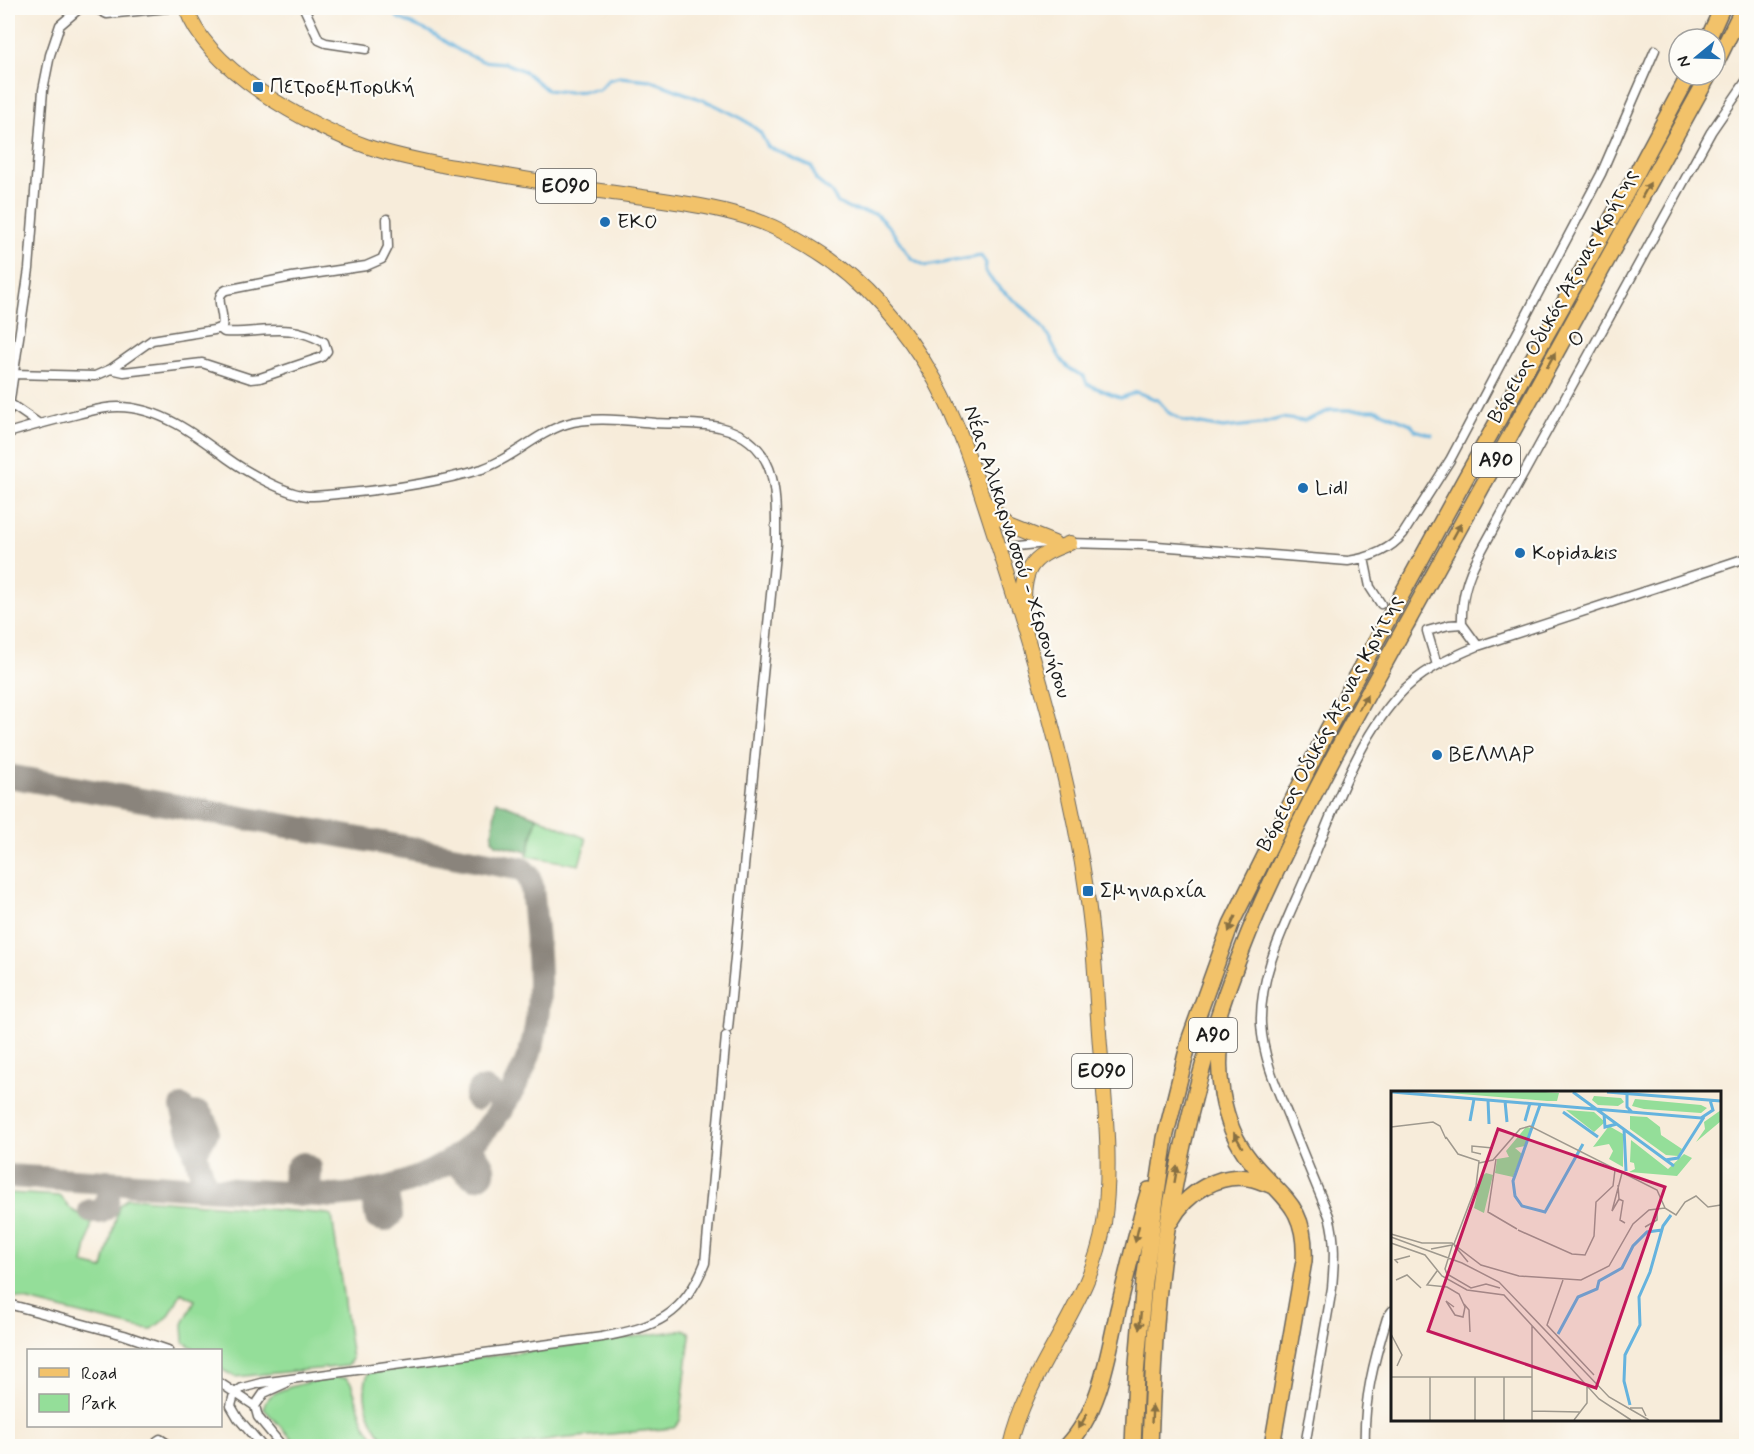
<svg xmlns="http://www.w3.org/2000/svg" width="1754" height="1454" viewBox="0 0 1754 1454" font-family="Mynerve,sans-serif">
  <rect width="100%" height="100%" fill="#fdfcf7"/>
  <filter id="ink" filterUnits="userSpaceOnUse"><feTurbulence type="fractalNoise" baseFrequency=".0167" numOctaves="2"/><feDisplacementMap in="SourceGraphic" scale="12" xChannelSelector="R" yChannelSelector="G"/><feConvolveMatrix kernelMatrix="1 2 1 2 8 2 1 2 1" color-interpolation-filters="sRGB"/></filter>
  <filter id="wash" filterUnits="userSpaceOnUse"><feTurbulence type="fractalNoise" baseFrequency=".008" numOctaves="4" result="noise"/><feDisplacementMap in="SourceGraphic" scale="24" xChannelSelector="R" yChannelSelector="G"/><feGaussianBlur stdDeviation="1.35" result="paint"/><feColorMatrix in="noise" values="0 0 0 0 0 0 0 0 0 0 0 0 0 0 0 0 0 1.4 0 .05"/><feComposite in="paint" operator="in"/></filter>
  <g filter="url(#wash)">
    <rect width="100%" height="100%" fill="#f7ecda"/>
    <path fill="#94de99" stroke="#587d5a" stroke-width="1.5" d="M537,817L585,838L586,841L579,865L527,856Z
      M8,1193L60,1196L72,1210L92,1222L83,1264L103,1269L119,1206L127,1198L329,1214L332,1216L352,1359L347,1366L235,1377L221,1369L220,1350H196L184,1342L183,1324L195,1300L181,1293L169,1316L151,1330L137,1328L8,1296Z
      M684,1330L689,1332L690,1336L680,1421L674,1428L558,1439L514,1446H393C371,1430 359,1399 368,1373Z
      M335,1377L346,1378L351,1383L364,1423L379,1446H299L264,1409C262,1387 318,1381 335,1377Z"/>
    <path fill="#77bd81" stroke="#4a6c4e" stroke-width="1.5" d="M496,801L537,817L528,852L496,844L492,839Z"/>
    <g fill="none" stroke-linecap="round" stroke-linejoin="round">
      <path stroke="#65b3de" stroke-width="3" d="M391,8L398,18L430,32L460,51L482,61L505,63L524,71L547,90L568,92L599,90L608,80L620,77L650,80L713,104L743,119L760,132L768,147L812,167L816,180L831,192L838,203L849,209L876,214L890,228L911,258L926,266L981,256L986,263L985,271C1000,295 1029,306 1045,331C1059,351 1057,366 1084,376L1087,384L1121,398L1136,392L1158,400L1169,413L1184,421L1223,428L1261,424L1282,418L1304,421L1331,410H1377L1411,424L1415,430L1432,435"/>
      <path stroke="#8a847b" stroke-width="24" d="M8,776L366,840L522,869L528,875L532,886C536,932 543,981 536,1027C533,1047 526,1065 517,1082C479,1159 416,1190 334,1196L8,1176
        M476,1099L479,1090L485,1089L499,1099L502,1110
        M182,1107L204,1182L201,1187
        M185,1119L191,1113L200,1114L207,1124V1132L195,1153
        M451,1160L471,1176L475,1178C496,1171 471,1157 471,1144
        M369,1193L373,1197L377,1218L385,1220L391,1215L387,1195L389,1189
        M292,1194C297,1184 290,1166 304,1164L310,1168L309,1188L301,1195
        M90,1211L100,1212L106,1208L109,1190L107,1181"/>
    </g>
  </g>
  <g filter="url(#ink)">
    <g fill="none" stroke-linecap="round" stroke-linejoin="round">
      <path stroke="#cbc2b4" stroke-width="8" stroke-dasharray="8 4" stroke-linecap="butt" d="M1389,609L1418,626"/>
      <g stroke="#69655e" stroke-width="11">
        <path id="minor" d="M95,8L107,14L168,8
          M304,8L319,40L326,43L366,49
          M111,369L124,372L202,363L251,379L260,378L322,357L327,351L324,342C286,321 263,334 224,332L219,328
          M13,374L95,376L111,369L152,340L214,330L222,327C226,312 212,297 226,290L292,277L366,266L382,259L388,247L387,219
          M9,403L38,423
          M8,413L29,269L43,90L50,55L60,25L80,8
          M8,433C31,426 54,420 78,414C91,411 104,407 118,407C159,407 195,434 227,458C245,471 285,494 308,496C321,496 335,494 348,493C393,489 439,482 482,469C512,459 535,434 566,424C591,416 629,421 656,423C676,424 699,423 719,427C780,442 776,493 776,544L728,1028
          M1068,543L1144,545L1348,561C1369,558 1389,551 1403,534L1450,460L1601,174L1655,50
          M999,548L1046,543
          M1364,558L1370,587L1381,604
          M1462,624C1461,599 1466,579 1478,557L1711,132L1746,81
          M1462,624L1478,646
          M1437,665L1427,631L1449,625L1462,624
          M8,1304L124,1335L168,1350
          M220,1383L255,1406
          M157,1446V1441L160,1439L171,1446
          M262,1446L238,1418L231,1406L234,1394L242,1388L261,1383L602,1337C656,1327 684,1316 705,1263L726,1036
          M282,1446L258,1417L255,1406L264,1393L286,1383
          M1305,1446L1332,1288C1334,1264 1336,1240 1329,1216C1316,1185 1303,1154 1291,1123C1278,1091 1263,1059 1261,1024C1259,970 1289,918 1309,869C1333,811 1356,743 1398,696C1419,672 1449,658 1478,646L1746,558
          M1365,1446C1363,1402 1374,1360 1387,1318L1392,1311"/>
      </g>
      <g stroke="#69655e" stroke-width="16">
        <path id="primary" d="M186,8C207,70 307,125 366,146C391,155 417,160 442,165C495,174 547,183 600,191C653,199 724,205 773,227C788,234 803,242 817,251C866,281 907,331 935,380C963,431 980,490 998,545C1035,659 1070,777 1087,895C1095,945 1096,996 1100,1046C1105,1104 1112,1165 1104,1223C1092,1304 1028,1367 1010,1446
          M985,502L1009,525L1054,543
          M1023,613C1025,569 1026,559 1070,543"/>
      </g>
      <g stroke="#69655e" stroke-width="18">
        <path id="motorway" d="M1708,39L1722,8
          M1715,65L1743,8
          M1225,1023C1213,1066 1221,1124 1250,1160C1281,1198 1307,1205 1304,1261L1272,1446
          M1171,1221C1186,1193 1220,1171 1253,1179C1259,1181 1265,1183 1270,1185
          M1067,1446C1100,1412 1108,1355 1118,1310C1128,1270 1137,1229 1149,1190
          M1133,1446L1136,1375L1144,1281L1165,1138L1190,1038L1231,924L1328,729L1465,479L1626,193L1689,75
          M1150,1446C1153,1374 1155,1300 1167,1229C1185,1117 1216,1006 1262,902C1287,847 1314,793 1343,739L1709,75"/>
      </g>
      <use href="#minor" stroke="#fff" stroke-width="8"/>
      <use href="#primary" stroke="#f2c26a" stroke-width="14"/>
      <use href="#motorway" stroke="#f2c26a" stroke-width="15"/>
    </g>
    <defs><path id="oneway-solid" d="M-6-.8H1V-3.2L6.5 0L1 3.2V.8H-6Z" transform="scale(1.5)"/></defs>
    <g fill="#876f43">
      <use href="#oneway-solid" transform="translate(1646 190) rotate(-61)"/>
      <use href="#oneway-solid" transform="translate(1551 360) rotate(-61)"/>
      <use href="#oneway-solid" transform="translate(1457 531) rotate(-61)"/>
      <use href="#oneway-solid" transform="translate(1363 702) rotate(-62)"/>
      <use href="#oneway-solid" transform="translate(1232 924) rotate(113)"/>
      <use href="#oneway-solid" transform="translate(1238 1140) rotate(-120)"/>
      <use href="#oneway-solid" transform="translate(1176 1174) rotate(-80)"/>
      <use href="#oneway-solid" transform="translate(1137 1234) rotate(103)"/>
      <use href="#oneway-solid" transform="translate(1140 1321) rotate(95)"/>
      <use href="#oneway-solid" transform="translate(1152 1414) rotate(-87)"/>
      <use href="#oneway-solid" transform="translate(1083 1421) rotate(119)"/>
    </g>
  </g>
  <g fill="#1f6fb2" stroke="#fdfcf7" stroke-width="2">
    <rect x="252" y="81" width="12" height="12" rx="3"/>
    <circle cx="605" cy="222" r="6"/>
    <circle cx="1303" cy="488" r="6"/>
    <circle cx="1520" cy="553" r="6"/>
    <circle cx="1437" cy="755" r="6"/>
    <rect x="1082" y="885" width="12" height="12" rx="3"/>
  </g>
  <g text-anchor="middle" dominant-baseline="central" stroke-width="4.5" stroke-linejoin="round" paint-order="stroke">
    <g fill="#fdfcf7" stroke="#605f5e" stroke-width="1.5">
      <rect x="536" y="169" width="60" height="34" rx="4.5"/>
      <rect x="1472" y="443" width="48" height="34" rx="4.5"/>
      <rect x="1189" y="1018" width="48" height="34" rx="4.5"/>
      <rect x="1072" y="1054" width="60" height="34" rx="4.5"/>
    </g>
    <g font-size="20" font-weight="bold" fill="#1c1c1c">
      <text x="566" y="186">ΕΟ90</text>
      <text x="1496" y="460">Α90</text>
      <text x="1213" y="1035">Α90</text>
      <text x="1102" y="1071">ΕΟ90</text>
    </g>
    <g font-size="21" fill="#1c1c1c" stroke="#fdfcf7" text-anchor="start">
      <text x="270" y="87">Πετροεμπορική</text>
      <text x="617" y="222">EKO</text>
      <text x="1315" y="488">Lidl</text>
      <text x="1532" y="553">Kopidakis</text>
      <text x="1449" y="755">ΒΕΛΜΑΡ</text>
      <text x="1100" y="891">Σμηναρχία</text>
    </g>
    <g font-size="21" fill="#1c1c1c" stroke="#fdfcf7">
      <text transform="translate(1563 296) rotate(-61)">Βόρειος Οδικός Άξονας Κρήτης</text>
      <text transform="translate(1577 339) rotate(-61)">Ο</text>
      <text transform="translate(1017 552) rotate(72)">Νέας Αλικαρνασσού - Χερσονήσου</text>
      <text transform="translate(1330 723) rotate(-62)">Βόρειος Οδικός Άξονας Κρήτης</text>
    </g>
  </g>
  <g transform="translate(1391 1091)">
    <rect width="330" height="330" fill="#f7ecda"/>
    <path d="M46,1H154L168,2L166,10H156ZM203,5L230,7L233,11L227,15L207,14L201,9ZM244,8L310,14L316,17L310,22L253,18L241,15ZM175,19L203,21L214,31L203,41ZM330,19V30L305,51L314,38L313,31ZM239,25L256,26L269,36L270,44L291,58L287,65L275,64L239,38ZM218,35L232,43V76L218,68L222,60L218,53L202,56ZM135,36L141,37L139,43L134,55L124,57L131,63L122,86L104,82L106,68L118,66L115,60ZM240,49L277,78L293,63L301,67L286,85L238,81L244,78L243,72L239,71ZM95,82L102,84L93,122L83,117L90,86Z" fill="#94de99"/>
    <path fill="none" stroke="#65b3de" stroke-width="3" d="M1,1L310,27L322,19L319,9M182,1L283,75M216,1L330,10M236,1V16L241,21M97,9L98,33M114,10L116,31M149,14L122,90L124,105L131,115L154,121L192,53M172,21L207,46M213,23L214,36L226,33M79,30L83,8M134,30L139,12M233,38L235,80M274,69L287,67L313,26M167,243L187,206L206,198L208,190L231,177L242,155L256,141L271,139M239,314L233,290L234,264L249,234L248,206L259,181L272,135L280,124"/>
    <path fill="none" stroke="#9f998e" stroke-width="1.5" d="M0,36L42,31L49,35L55,48M55,46L67,63L88,70L85,95L63,153M90,63L81,61V55L102,57M105,68L97,121L126,138M88,72L102,69L129,38L139,35L266,99L274,117M227,94L228,108L232,110L229,129L234,132M228,108L221,120L231,82M254,136L266,129V118M127,139L181,163L194,164L203,145L205,111L222,95L224,79M0,143L31,152H61L90,174L128,185L190,189L218,175L242,133L258,119L274,117L285,124L294,111L305,105L317,116L330,114M0,146L71,172L108,191L218,306L258,329M0,152L34,164L51,185L76,199L113,204L208,308L240,329M62,152L54,178L56,183L80,197L95,193L109,197M63,154L77,171M40,158L61,154M7,172L4,169L19,165M46,180L36,194L56,196L68,203L74,216L72,226L64,224L55,210L63,216M5,189L16,184L30,197M172,189L156,234L203,284M73,213L78,219L79,241M141,235V329M0,243L11,264L6,275M0,286H141M113,286V329M239,317H251L255,325M141,320L189,321M39,329V286M84,329V286M183,329L196,312V296"/>
    <path fill="#c2185b" fill-opacity="0.15" stroke="#c2185b" stroke-width="3" d="M107,38L274,96L205,297L37,240Z"/>
    <rect width="330" height="330" fill="none" stroke="#1c1c1c" stroke-width="3"/>
  </g>
  <rect width="1754" height="1454" fill="none" stroke="#fdfcf7" stroke-width="30"/>
  <rect x="27" y="1349" width="195" height="78" fill="#fdfcf7" stroke="#a3a29f" stroke-width="1.5"/>
  <rect x="39" y="1368" width="30" height="9" fill="#f2c26a" stroke="#a3a29f" stroke-width="1.5"/>
  <text x="81" y="1379" font-size="18" fill="#1c1c1c">Road</text>
  <rect x="39" y="1394" width="30" height="18" fill="#94de99" stroke="#a3a29f" stroke-width="1.5"/>
  <text x="81" y="1409" font-size="18" fill="#1c1c1c">Park</text>
  <g transform="translate(1697 57) rotate(251)"><circle r="28" fill="#fdfcf7" stroke="#a3a29f" stroke-width="1.5"/>
  <path d="M0-4.5L10 22L0 15L-10 22Z" fill="#1f6fb2"/>
  <text y="-9" font-size="16" font-weight="bold" text-anchor="middle" fill="#1c1c1c">N</text>
  </g>
</svg>
